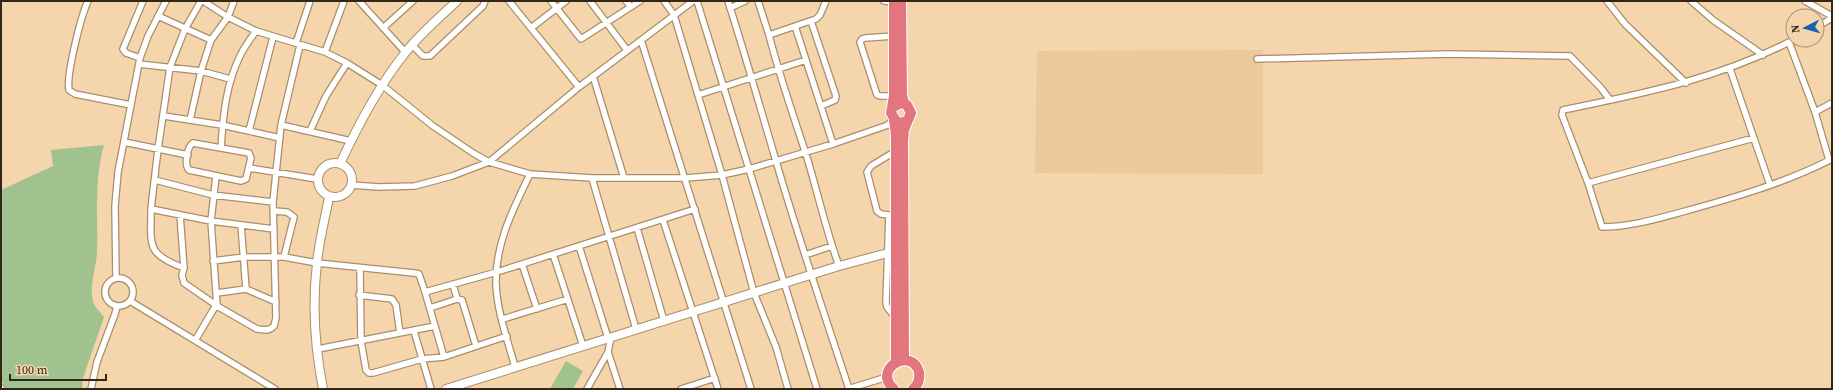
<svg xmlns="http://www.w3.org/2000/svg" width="1833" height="390" viewBox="0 0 1833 390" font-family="'Source Serif 4',serif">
  <rect width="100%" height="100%" fill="#f4d5ac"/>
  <path fill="#ecc99a" d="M1263,50V174L1035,173L1037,51Z"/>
  <path fill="#9fc28e" d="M104,145C94,180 98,217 97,253C96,268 89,286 93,302C95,307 101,313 104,317L83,378L82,389H6L1,379V190L53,166L51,150Z
    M566,361L583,371L573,389H550Z"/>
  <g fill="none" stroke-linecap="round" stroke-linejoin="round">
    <g stroke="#aa8e67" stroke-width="8">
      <path id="street" d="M88,1C81,16 66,75 69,90L75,94L131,105
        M201,1L185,29L170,67L158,149L151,209L211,221L274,229
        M203,1L228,17L256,31L325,52L347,63L382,85L433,126L473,153L489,162L530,174L592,178H686L722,175L749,169L833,144L888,125L893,119
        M359,1L406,53
        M509,1L579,87
        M551,1L581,39L640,1
        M590,1L627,50
        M626,1L631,7
        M664,1L674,15L722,175L754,293L776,347L788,389
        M697,1L817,389
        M728,1C745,54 760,107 776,161C798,237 824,313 849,389
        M758,1L769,35
        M826,1L820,15L816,19L769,35C779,74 792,112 805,151C817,189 825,228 839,266
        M884,1L894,2
        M1607,1L1625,24L1686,83
        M1691,1L1713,20L1763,55
        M1805,1L1832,16
        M730,8L745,1
        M158,16L211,40
        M811,21L836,96L835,100L821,106
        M795,26L833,144
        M1817,27L1832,18
        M383,28L413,1
        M531,28L566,1
        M894,36L865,38L862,39L860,42L877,95L880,96H894
        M641,40L751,389
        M1793,40C1718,79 1645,93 1563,110L1562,115L1588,183L1602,227C1629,227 1656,219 1682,212C1733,198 1785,183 1832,159
        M1789,42L1815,112L1829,160
        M296,43L310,1
        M412,45L423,56H430L483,6L485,1
        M325,52L344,1
        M140,58L126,53L123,49L143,1
        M1257,59L1448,54L1570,56L1601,88L1610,100
        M139,64L201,71L230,79
        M1730,69L1770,185
        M593,76L624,178
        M698,95L806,60
        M1815,112L1832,103
        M164,116L222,125L280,138
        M190,120L201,71L211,40L228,17L234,1
        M281,125L351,141
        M249,131L273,37
        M310,131L326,96L347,63
        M124,142L188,155
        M193,143L249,153L251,158L246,179L241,181L189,170C184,165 187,147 193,143Z
        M221,148C223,116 226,83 241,54C245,46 251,38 256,31
        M249,168L317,179
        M216,176L211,221L217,306
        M592,178L636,329
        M155,180L213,195L273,202
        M1588,183L1754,138
        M351,185L379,187L415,186L452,176L489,162L579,87L693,1
        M151,209C151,246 146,254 184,268L180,215
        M274,211L287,212L294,217L284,257
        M663,220L718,389
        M241,225L246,289
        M637,228L664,321
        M579,246L608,338
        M553,254L583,346
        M805,255L832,246
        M213,261L244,257H284L317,263L414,273L419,274L425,292L497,272L695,209
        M522,264L537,309
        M184,268L182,275L184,283L216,305
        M360,268L361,341L366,370L369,373H373L422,359L444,357L507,336
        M116,277L115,206L118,172L140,58L148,36L166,1
        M105 292a14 14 0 1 1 28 0a14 14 0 1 1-28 0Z
        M453,284L457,299
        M425,292L444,357
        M217,293L246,289L276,302
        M359,295L392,299L396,305L400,333
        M130,301L275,389
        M217,306L257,329L266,330L270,329L274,326L276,318L273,202L281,125L300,45
        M430,308L457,299L462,300L476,346
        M895,317L887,307L886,303L889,215L881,214L877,211L867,172L871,166L896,151
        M503,319L568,299
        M414,331L431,389
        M611,337L608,352L620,389
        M196,339L216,305L217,306
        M318,349L435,326
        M515,367C508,341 497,312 496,284C495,244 513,209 530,174
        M1,388V389
        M91,389L97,362L115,314L117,306
        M587,389L608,352
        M681,389L715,378
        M848,389L887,377"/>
    </g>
    <g stroke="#aa8e67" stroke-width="10">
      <path id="secondary" d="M318 180a17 17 0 1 1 34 0a17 17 0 1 1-34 0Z
        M340,164C358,125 378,87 405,53C420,34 439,18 457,1
        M323,389C315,348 312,305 317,263C319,241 325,219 329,197
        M446,389L839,266L888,253H895"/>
    </g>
    <g stroke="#fff" stroke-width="12">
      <path id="highway" d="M901,1L902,95L904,104
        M893,107L901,103L907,105L911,113L908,120L902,123L896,121L891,113L894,96V1
        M894,120L896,135V362
        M904,360L903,141L904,130L908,120
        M894,389C871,369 912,346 919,372C920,379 918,385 913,389"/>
    </g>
    <use href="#street" stroke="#fff" stroke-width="5.5"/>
    <use href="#secondary" stroke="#fff" stroke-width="8"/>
    <use href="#highway" stroke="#e3757f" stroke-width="10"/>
  </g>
  <rect width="1833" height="390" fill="none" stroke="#322717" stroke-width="4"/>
  <g transform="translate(1805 28) rotate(264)"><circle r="19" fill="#f4d5ac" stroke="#a68f70"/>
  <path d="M0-3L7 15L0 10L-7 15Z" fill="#1c60b0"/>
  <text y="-6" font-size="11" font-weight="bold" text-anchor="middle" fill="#322717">N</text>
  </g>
  <path d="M10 374v6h96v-6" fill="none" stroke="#322717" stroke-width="2"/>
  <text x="16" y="374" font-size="12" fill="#322717" stroke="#f4d5ac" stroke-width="3" paint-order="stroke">100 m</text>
</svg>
